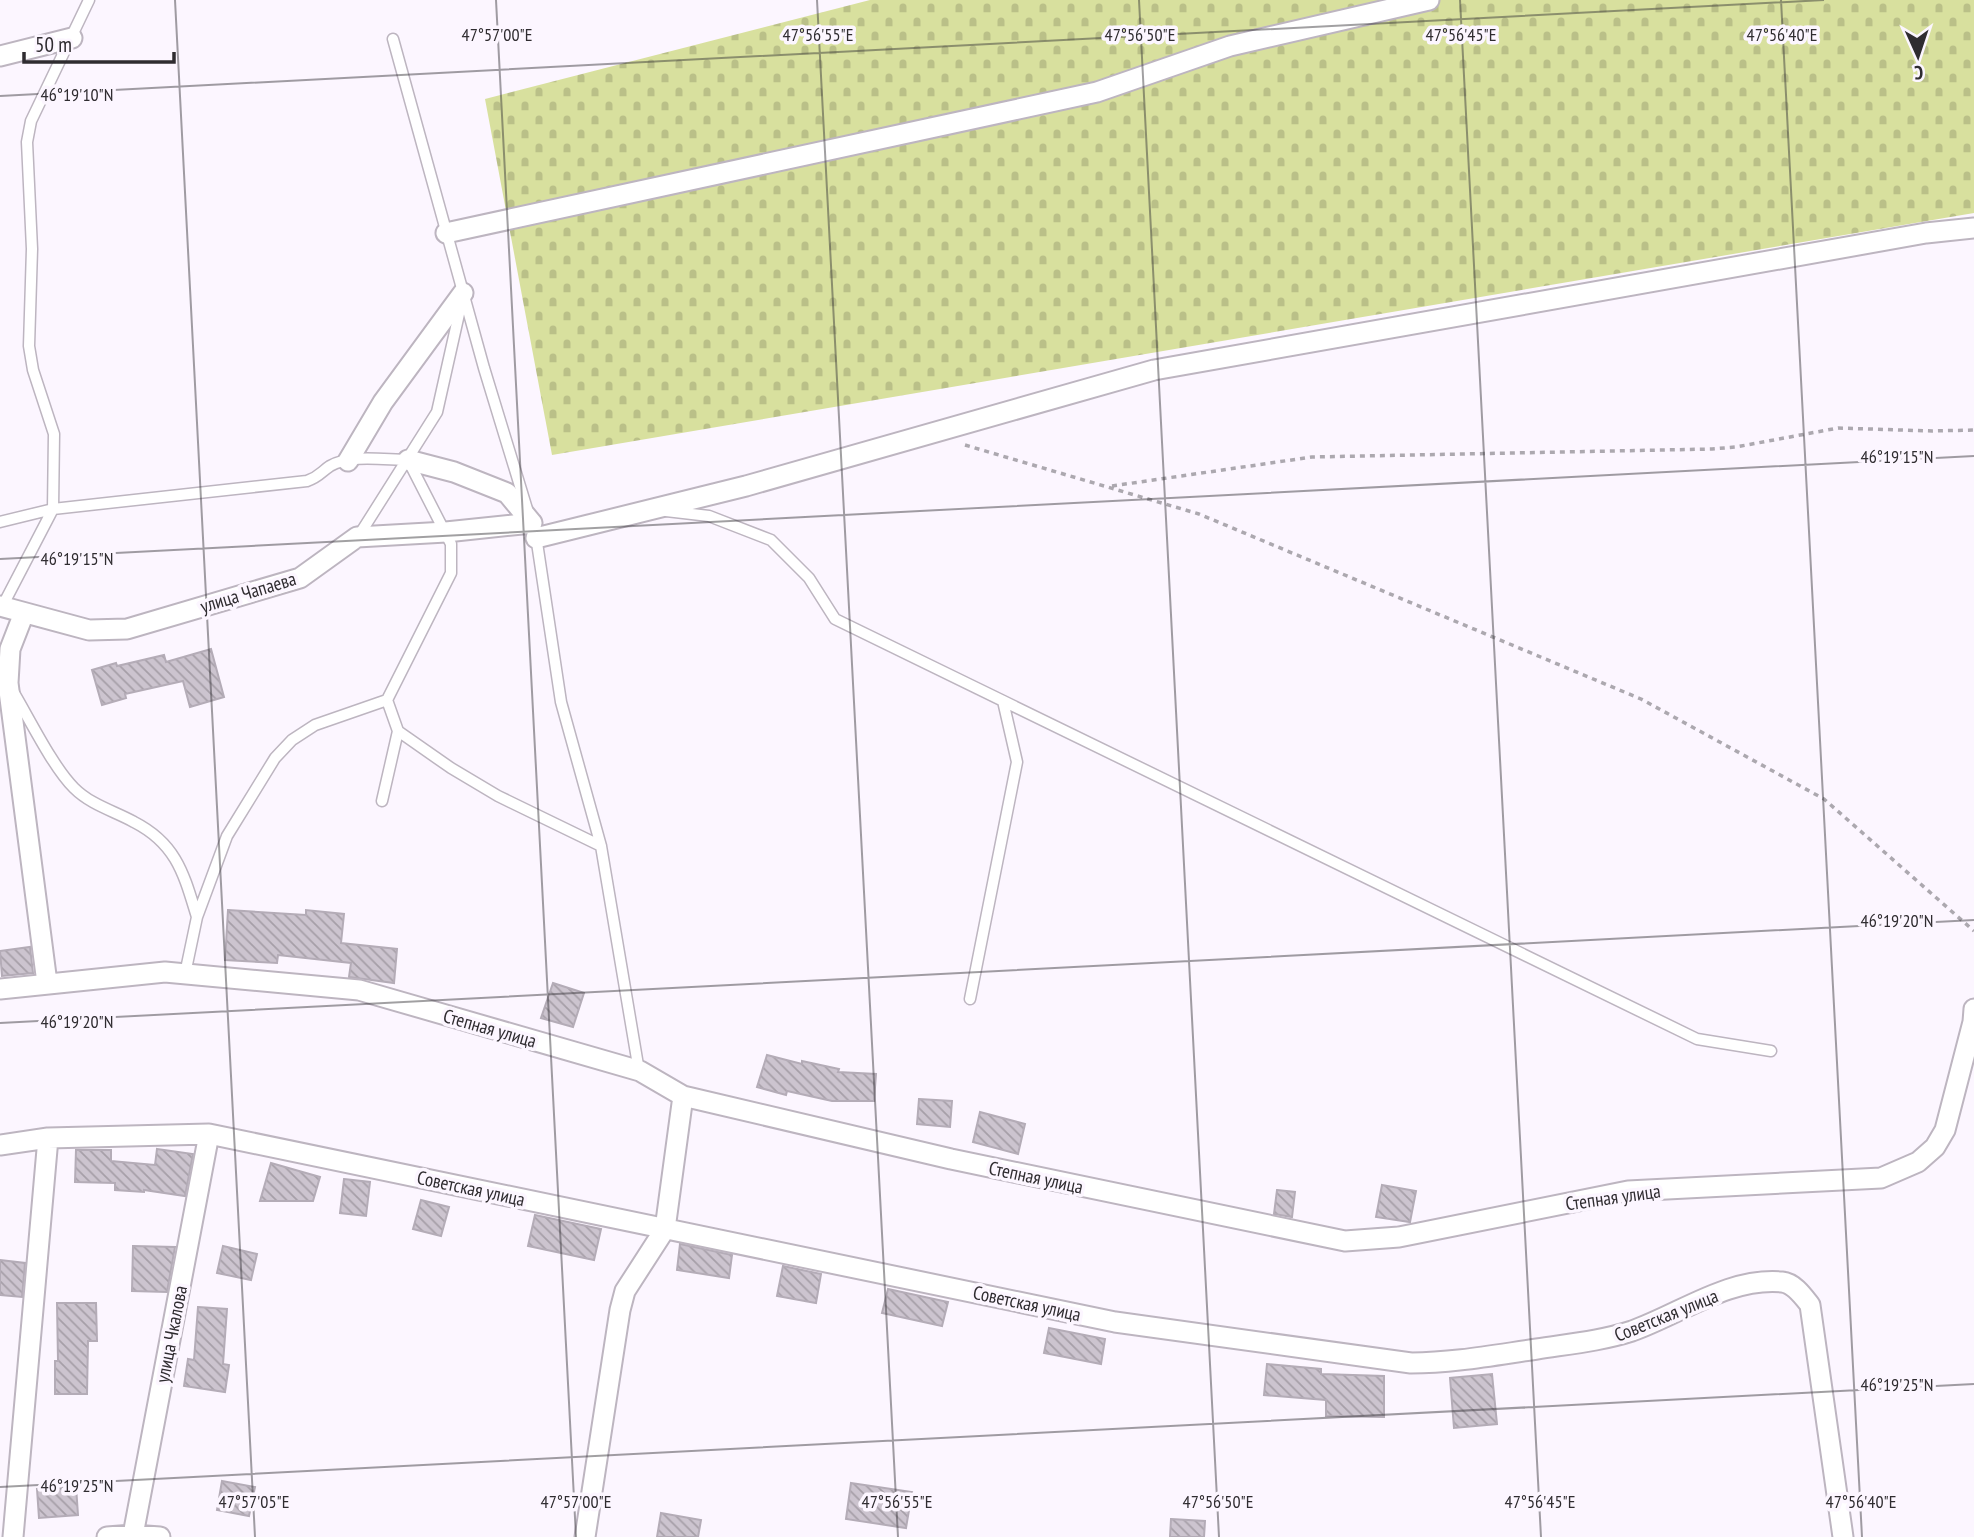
<svg xmlns="http://www.w3.org/2000/svg" width="1974" height="1537" viewBox="0 0 1974 1537" font-family="'PT Sans Narrow',sans-serif">
  <defs>
    <pattern id="cemetery-stones" width="16" height="16" patternUnits="userSpaceOnUse" patternTransform="scale(1.75)"><rect width="16" height="16" fill="#d8e09e"/><path d="M2 7V4a2 2 0 0 1 4 0v3zM10 15v-3a2 2 0 0 1 4 0v3z" fill="#bac088"/></pattern>
    <pattern id="building-back-hatch" width="6" height="6" patternUnits="userSpaceOnUse" patternTransform="scale(1.75)"><rect width="6" height="6" fill="#ccc4cf"/><path d="M-1 5l2 2M0 0l6 6M5-1l2 2" fill="none" stroke="#a69fa8"/></pattern>
  </defs>
  <rect width="100%" height="100%" fill="#fcf6ff"/>
  <path fill="url(#cemetery-stones)" d="M870,0H1974V213L552,455L485,99Z"/>
  <path fill="url(#building-back-hatch)" stroke="#b4acb7" stroke-width="2" d="M211,649L224,697L190,707L183,681L125,694L126,698L102,705L92,670L116,663L117,666L164,655L166,662Z
    M228,910L306,915V910L344,914L341,943L397,949L394,983L349,977L351,963L278,955L277,963L225,960Z
    M30,947L33,973L2,976L0,951Z
    M553,983L584,993L573,1027L541,1018Z
    M767,1055L802,1064V1061L839,1069L838,1072L876,1074L874,1101H832L787,1091L786,1095L757,1087Z
    M919,1099L952,1101L950,1127L917,1124Z
    M980,1112L1025,1124L1018,1154L973,1142Z
    M157,1149L193,1154L185,1196L144,1190V1192L115,1190V1183L75,1182L76,1150H111V1161L155,1165Z
    M271,1163L320,1177L313,1201H260Z
    M344,1179L370,1182L366,1216L340,1213Z
    M1382,1185L1416,1191L1410,1222L1376,1217Z
    M1277,1190L1295,1192L1292,1217L1274,1214Z
    M421,1200L449,1207L441,1236L413,1229Z
    M535,1215L601,1229L594,1260L528,1246Z
    M680,1244L732,1255L729,1278L677,1270Z
    M133,1246L175,1247L167,1292L132,1291Z
    M223,1246L257,1254L251,1280L217,1273Z
    M0,1260L25,1263L22,1297L0,1295Z
    M783,1266L821,1274L816,1303L777,1296Z
    M888,1289L948,1302L942,1326L882,1313Z
    M57,1303H96L97,1341H88L87,1394H55V1361H58Z
    M198,1307L227,1309L223,1364L229,1365L225,1392L184,1386L188,1359L194,1360Z
    M1049,1328L1105,1339L1101,1364L1044,1353Z
    M1267,1364L1321,1369V1374L1384,1376V1417L1326,1416V1400L1264,1395Z
    M1492,1374L1497,1424L1454,1428L1450,1378Z
    M222,1481L255,1487L249,1516L217,1510Z
    M851,1483L912,1492L906,1528L846,1519Z
    M76,1486L78,1515L39,1518L37,1489Z
    M661,1513L701,1520L698,1537H657Z
    M1171,1519L1205,1521L1204,1537H1170Z"/>
  <g fill="none" stroke-linecap="round" stroke-linejoin="round">
    <g stroke="#bdb5c0" stroke-width="13">
      <path id="service" d="M393,39L484,368L527,509
        M666,511L709,516L771,540L809,578L835,619L1697,1039L1771,1051
        M0,522L53,509L307,481C319,477 321,472 330,466C351,454 385,460 408,460L451,544V573L387,700L398,731L382,801
        M536,536L561,702L601,846L639,1071
        M358,537L437,412L461,305
        M2,607L53,509L54,434L33,370L29,346L32,249L27,142L31,121L89,0
        M14,693C30,720 53,767 74,788C91,805 114,811 134,822C177,844 184,875 197,917
        M398,731L451,768L498,796L601,846
        M185,974L197,917L227,836L275,758L292,740L315,725L387,700
        M970,999L1017,762L1003,701"/>
    </g>
    <g stroke="#bdb5c0" stroke-width="23">
      <path id="minor" d="M0,56L72,38
        M446,233L1097,92L1230,46L1429,0
        M408,460L454,472L507,493L532,523
        M348,461L383,402L463,293
        M536,538L746,486L1154,370L1926,233L1974,228
        M0,606L89,630L127,629L300,578L357,537L446,532L532,523
        M24,613L10,649L8,683L47,983
        M0,989L165,972L359,990L640,1071L683,1096L951,1159L1345,1241L1399,1237L1628,1191L1881,1178L1918,1162L1935,1147L1945,1130L1973,1022L1974,1009
        M0,1145L48,1138L209,1134L1115,1322L1411,1363C1453,1363 1495,1355 1537,1349C1569,1344 1601,1341 1632,1331C1680,1314 1729,1277 1782,1282C1794,1283 1803,1296 1810,1305L1843,1537
        M133,1535L209,1134
        M13,1537L48,1138
        M107,1537L133,1535L160,1537
        M585,1537L620,1310L625,1291L665,1229L683,1096"/>
    </g>
    <path stroke="#aca8af" stroke-width="3.5" stroke-dasharray="5 5" stroke-linecap="butt" d="M965,445L1199,514L1641,699L1824,799L1974,931
      M1112,486L1312,457L1712,449L1736,447L1838,428L1932,431L1974,430"/>
    <use href="#service" stroke="#fff" stroke-width="10"/>
    <use href="#minor" stroke="#fff" stroke-width="19"/>
  </g>
  <path fill="none" stroke="#2f2c30" stroke-width="2" stroke-opacity="0.45" d="M175,0L255,1537M496,0L576,1537M817,0L898,1537M1139,0L1219,1537M1460,0L1541,1537M1781,0L1862,1537M0,96L1824,0M0,559L1974,456M0,1023L1974,920M0,1487L1974,1384"/>
  <g text-anchor="middle" dominant-baseline="central" stroke-width="7" stroke-linejoin="round" paint-order="stroke">
    <g font-size="19" fill="#2f2c30" stroke="#fcf6ff">
      <text transform="translate(248 592) rotate(-17)">улица Чапаева</text>
      <text transform="translate(490 1028) rotate(16)">Степная улица</text>
      <text transform="translate(1036 1177) rotate(12)">Степная улица</text>
      <text transform="translate(471 1188) rotate(12)">Советская улица</text>
      <text transform="translate(1613 1197) rotate(-8)">Степная улица</text>
      <text transform="translate(1027 1303) rotate(12)">Советская улица</text>
      <text transform="translate(1666 1315) rotate(-22)">Советская улица</text>
      <text transform="translate(171 1334) rotate(-79)">улица Чкалова</text>
    </g>
  </g>
  <g font-size="18" text-anchor="middle" fill="#2f2c30" stroke="#fcf6ff" stroke-width="7" stroke-linejoin="round" paint-order="stroke">
    <text x="497" y="41">47°57'00"E</text>
    <text x="818" y="41">47°56'55"E</text>
    <text x="1140" y="41">47°56'50"E</text>
    <text x="1461" y="41">47°56'45"E</text>
    <text x="1782" y="41">47°56'40"E</text>
    <text x="77" y="101">46°19'10"N</text>
    <text x="1897" y="463">46°19'15"N</text>
    <text x="77" y="565">46°19'15"N</text>
    <text x="1897" y="927">46°19'20"N</text>
    <text x="77" y="1028">46°19'20"N</text>
    <text x="1897" y="1391">46°19'25"N</text>
    <text x="77" y="1492">46°19'25"N</text>
    <text x="254" y="1508">47°57'05"E</text>
    <text x="576" y="1508">47°57'00"E</text>
    <text x="897" y="1508">47°56'55"E</text>
    <text x="1218" y="1508">47°56'50"E</text>
    <text x="1540" y="1508">47°56'45"E</text>
    <text x="1861" y="1508">47°56'40"E</text>
  </g>
  <g transform="translate(1918 56) rotate(177)" stroke="#fcf6ff" stroke-width="5" paint-order="stroke">
  <path d="M0-5L12 26L0 18L-12 26Z" fill="#2f2c30"/>
  <text y="-10" font-size="19" font-weight="bold" text-anchor="middle" fill="#2f2c30">С</text>
  </g>
  <path d="M24 52v10h150v-10" fill="none" stroke="#2f2c30" stroke-width="3.5"/>
  <text x="35" y="52" font-size="21" fill="#2f2c30" stroke="#fcf6ff" stroke-width="5" paint-order="stroke">50 m</text>
</svg>
